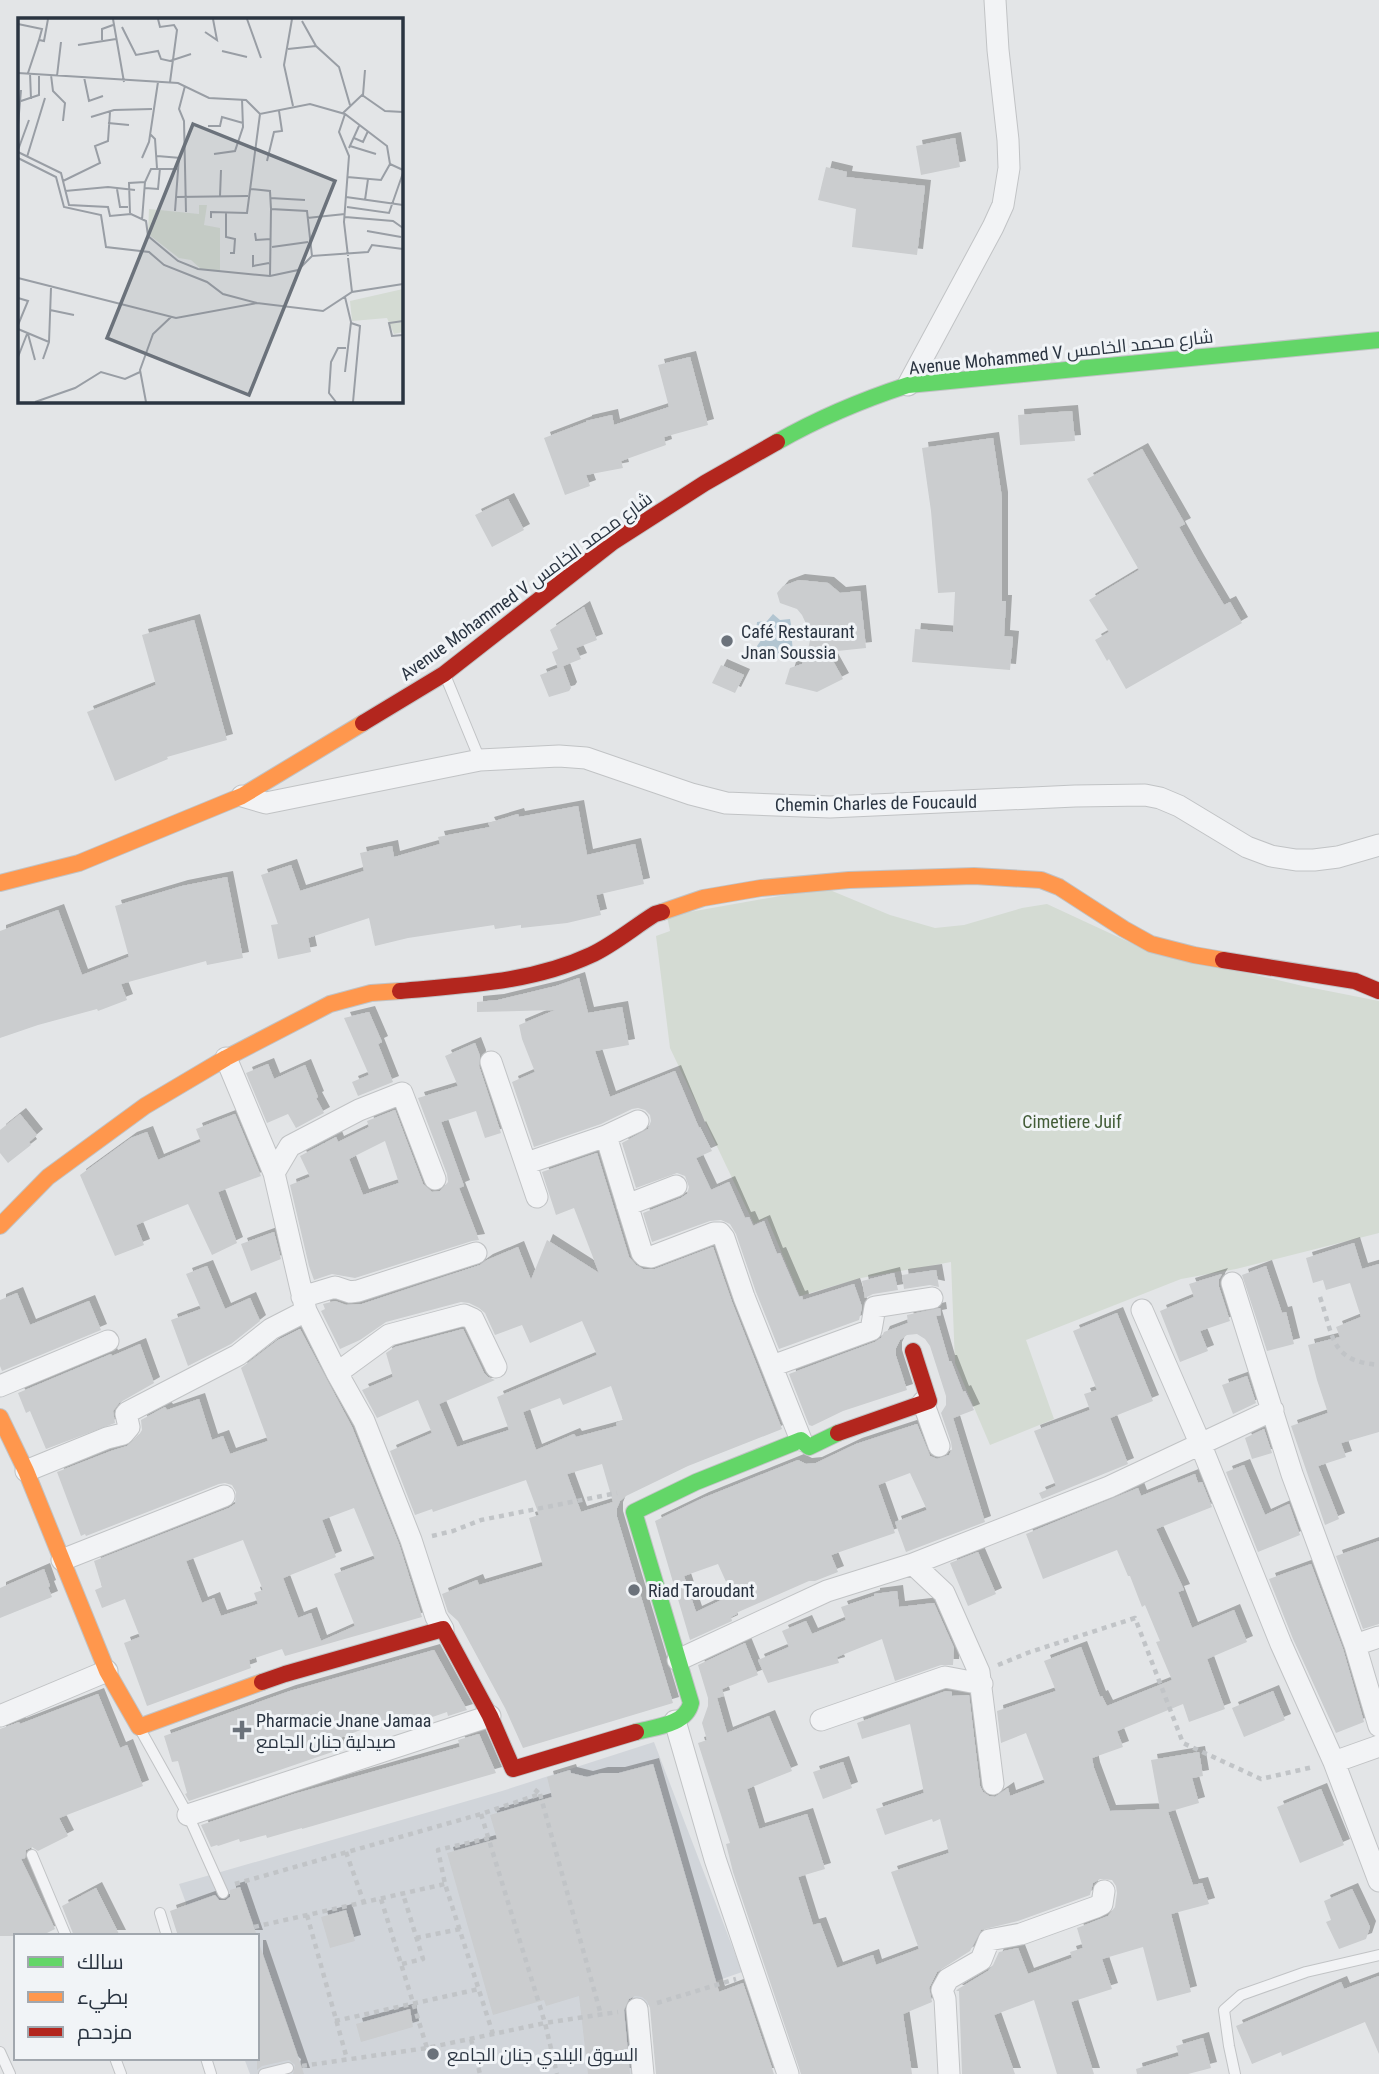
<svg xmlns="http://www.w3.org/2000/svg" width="1379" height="2074" viewBox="0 0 1379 2074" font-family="'Roboto Condensed',Cairo,sans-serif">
  <defs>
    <filter id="shadow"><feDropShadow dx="6" dy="-6" stdDeviation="0" flood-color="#0004"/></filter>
  </defs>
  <rect width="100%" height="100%" fill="#e3e5e7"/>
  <path fill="#d1d5da" d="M654,1742L742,1972L637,2009L647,2074H250L244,2058H257V1936H198L179,1884L502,1791Z"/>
  <path fill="#d4dbd3" d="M825,888L890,915L935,928L964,925L1022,908L1047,904L1144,949L1303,986L1379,1001V1233L1236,1269L1181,1279L1026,1340L1054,1419L990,1445L955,1363L951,1262L861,1278L800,1296L767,1218L754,1224L670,1048L656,936L670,931L667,916Z"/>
  <path fill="#b2c5d1" d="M773,614L780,620L790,619L792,630L799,636L792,641L793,653L782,652L777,659L770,652L759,656L757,646L762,639L756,633L757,622L767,621Z"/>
  <path fill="#cbcdcf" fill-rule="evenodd" filter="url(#shadow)" d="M955,138L960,167L921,175L916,146Z
    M826,167L847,172L846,177L925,186L917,255L852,247L856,209L818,200Z
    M690,357L708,425L664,437L666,445L621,461L623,468L586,475L590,486L565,495L544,438L586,422V421L612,415L614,425L669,407L658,365Z
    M1072,411L1075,441L1020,445L1018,415Z
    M993,438L1002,498V601H1006L1004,636L1013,637L1010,670L912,662L915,629L953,632L955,592L938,593L931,511L922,448Z
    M1142,449L1185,524L1179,527L1198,561L1224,605L1230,602L1242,623L1126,689L1109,659L1107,661L1095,640L1109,632L1089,600L1139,570L1087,479Z
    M508,499L524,530L492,547L475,515Z
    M799,580L828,583L840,593L860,591L866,648L828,652L843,679L817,692L785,684L790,668L802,664L808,650L810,640L809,630L802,615L797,609L780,603L777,593L783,586Z
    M584,607L597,640L576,648L581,659L558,668L552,652L558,649L550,630Z
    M194,620L227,740L167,757L168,759L115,781L87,712L156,685L142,635Z
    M721,665L744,675L735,693L712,683Z
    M563,666L571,688L569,691L549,697L540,675Z
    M578,806L587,855L635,844L644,884L596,895L601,915L567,923L521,928V925L495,929L494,925L408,938L375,946L369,918L308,938L311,952L278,959L271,925L278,924L261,875L291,865L300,891L364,871L360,853L392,846L394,857L440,844L438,837L490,827L488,823L518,814L519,817Z
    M227,877L243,958L207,965L206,961L121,984L127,1000L98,1011L97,1009L38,1025L0,1038V931L58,910L82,975L129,957L115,906L182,886Z
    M579,978L588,1013L622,1007L629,1045L595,1051L610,1097L675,1071L699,1128L700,1127L712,1151L696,1158L711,1190L729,1182L745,1218L749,1217L753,1226L764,1221L777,1254L780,1253L799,1297L802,1296L803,1300L854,1284L862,1307L859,1320L779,1349L756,1292L736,1234L730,1224L721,1220L710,1221L652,1242L643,1213L681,1198L687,1194L689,1187L685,1176L677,1173L636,1188L622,1143L648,1129L651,1121L650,1115L645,1110L638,1108L632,1109L601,1124L534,1147L512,1082L535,1072L522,1039L519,1025L555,1010L477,1012V1002L498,1000L556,986Z
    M369,1012L382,1042L378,1044L393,1082L358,1096L352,1082L369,1075L344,1018Z
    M475,1043L480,1056L479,1066L501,1133L485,1138L476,1111L441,1122L464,1186L459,1188L479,1240L472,1241L355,1278L332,1274L314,1280L309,1266L290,1185L310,1177L300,1156L336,1137L338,1142L369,1127L367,1121L395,1110L423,1184L432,1192L440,1191L448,1182L447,1174L418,1098L458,1086L445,1056ZM385,1141L399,1183L363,1195L349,1159Z
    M268,1064L274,1079L305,1065L318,1097L316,1098L324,1113L296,1128L288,1114L267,1123L246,1073Z
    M20,1114L37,1135L29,1142L31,1145L8,1163L0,1153V1130Z
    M235,1114L261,1176L218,1192L237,1243L212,1255L188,1204L136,1225L144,1245L115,1256L80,1175L131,1138L147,1132L158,1160L201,1142L196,1129Z
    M597,1153L629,1257L636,1265L643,1269H655L713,1247L732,1302L782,1429L688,1466L626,1496L620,1501L617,1508V1517L673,1703L523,1748L505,1708L458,1621L448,1612L442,1594L477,1580L479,1585L543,1566L529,1518L539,1515L526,1480L433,1512L432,1509L415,1515L390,1451L432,1433L418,1400L377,1418L362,1390L393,1377L386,1353L395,1347L463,1329L484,1373L488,1377L495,1380L439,1404L457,1447L509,1430L497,1397L597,1355L582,1321L530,1343L522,1325L495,1335L485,1313L479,1308L469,1303L461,1302L386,1322L360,1340L340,1349L321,1311L325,1309L323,1304L335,1301L346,1305L362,1304L480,1265L487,1260L518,1247L531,1280L547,1240L599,1273L574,1208L556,1215L542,1172ZM611,1386L623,1420L616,1423L617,1426L576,1437L574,1434L536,1450L523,1412L560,1398L563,1405ZM602,1464L613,1502L581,1512L567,1474Z
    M274,1232L281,1259L251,1271L241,1244Z
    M1354,1243L1362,1269L1379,1264V1432L1341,1443L1346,1457L1318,1466L1339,1519L1325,1525L1291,1426L1328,1413L1317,1380L1308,1345L1340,1337L1336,1327L1361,1317L1350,1283L1326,1290L1323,1280L1313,1283L1306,1258Z
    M207,1266L225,1309L250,1298L260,1321L231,1344L188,1366L171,1320L201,1309L186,1274Z
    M1266,1266L1282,1313L1286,1312L1294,1344L1267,1351L1242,1275Z
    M936,1270L939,1287L930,1285L904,1289L902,1275Z
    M894,1273L898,1290L873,1294L865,1298L862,1281Z
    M1222,1274L1219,1279V1287L1230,1321L1200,1331L1208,1351L1180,1362L1160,1311L1194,1297L1189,1284Z
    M17,1293L30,1325L89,1301L101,1330L2,1371L0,1366V1300Z
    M940,1308L941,1315L936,1316L949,1361H951L963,1392L965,1391L974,1410L953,1418L985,1522L906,1552L895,1522L927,1510L910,1473L878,1485L895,1533L831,1555L838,1572L815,1581H809L736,1613L737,1614L731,1617L732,1621L690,1640L655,1521L703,1498L798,1460L806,1464L816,1463L856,1444L917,1424L930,1456L937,1459L949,1455L952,1449L951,1442L941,1413L946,1405V1396L930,1346L925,1339L917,1334L907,1335L900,1340L896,1348V1356L907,1390L843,1411L812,1426L809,1425L789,1374L875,1342L881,1338L884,1332L908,1323L907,1315ZM718,1564L732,1595L696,1612L684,1576Z
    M1117,1313L1153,1401L1110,1418L1128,1464L1042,1499L1039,1493L1056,1486L1034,1431L1090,1410L1084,1394L1097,1390L1073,1331Z
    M300,1329L352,1427L399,1544L422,1617L285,1656L282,1649L249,1660L251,1668L147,1706L124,1643L140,1637L125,1599L102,1608L95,1590L102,1587L94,1561L229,1508L235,1504L236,1492L232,1485L225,1483L219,1484L86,1536L85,1534L81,1536L57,1472L111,1451L127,1446L139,1435L142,1430L141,1420L165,1407L167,1410L199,1399L212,1440L223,1436L230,1454L268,1441L241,1368L278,1340ZM354,1508L375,1559L334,1574L355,1626L321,1641L311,1613L298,1618L283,1578L336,1557L322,1520ZM243,1540L263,1590L254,1593L258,1604L221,1616L214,1598L202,1603L186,1561Z
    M140,1344L154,1383L119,1403L113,1411L115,1423L46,1449L30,1411L26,1413L18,1393L111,1354L112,1356Z
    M1247,1376L1256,1403L1233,1414L1222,1385Z
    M1264,1429L1272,1453L1252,1459L1245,1438Z
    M1244,1465L1265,1515L1289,1504L1300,1535L1258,1552L1226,1472Z
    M1195,1474L1198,1483L1202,1482L1212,1507L1156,1529L1184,1590L1178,1592L1192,1628L1234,1610L1247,1642L1207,1659L1225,1709L1189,1722L1183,1704L1117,1731L1123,1747L1092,1758L1094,1768L1110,1811L1160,1809L1151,1760L1199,1752L1203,1776L1192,1778L1199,1803L1168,1812L1193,1885L1202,1883L1209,1904L1171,1914L1191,1992L1157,2001L1143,1947L1102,1959L1112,1989L1071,2002L1094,2074H1057L1034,2000L994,2015L1015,2074H962L959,1991H956L958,1989L988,1971L993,1965L999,1952L1018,1948L1028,1974L1072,1958L1070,1952L1083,1948L1077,1928L1108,1916L1115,1907L1117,1893L1116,1886L1112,1880L1100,1879L1093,1883L1090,1895L1018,1921L981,1930L970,1951L937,1972L929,1988L932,2002L903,2014L912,2074H801L733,1872L726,1844L730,1843L698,1743L707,1740L702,1723L708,1706V1698L698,1665L745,1643L758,1675L722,1689L724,1696L717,1698L727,1733L769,1716L792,1771L747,1789L759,1829L807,1814L825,1869L798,1877L813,1925L820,1923L837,1968L873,1955L876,1965L919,1949L891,1872L949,1853L940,1819L933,1822L932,1819L885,1835L876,1809L924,1793L910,1724L862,1739L857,1723L946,1691L952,1692V1696L969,1695L980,1786L983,1792L989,1796L995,1797L1008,1788L1010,1796L1045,1783L1026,1733L1001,1743L997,1711L1056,1691L1044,1661L1081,1647L1100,1697L1102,1696L1107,1706L1172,1680L1156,1642L1160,1641L1145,1605L1142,1607L1130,1576H1128L1117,1550L1043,1579L1026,1534L1138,1488L1141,1496Z
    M1379,1541V1624L1363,1629L1336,1556Z
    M978,1552L996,1594L968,1606L950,1563Z
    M1311,1564L1343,1649L1364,1722L1336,1733L1293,1639L1269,1579Z
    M44,1569L50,1586L48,1587L52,1597L0,1618V1588Z
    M897,1591L899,1607L934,1603L954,1648L953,1665H941L895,1681L882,1639L837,1657L839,1663L768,1683L758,1660L789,1647L782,1631L806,1621L812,1634L846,1620L841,1607L874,1596V1594Z
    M434,1650L467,1710L448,1716L447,1712L409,1725L406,1716L380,1726L379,1723L337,1739L341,1749L189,1801L185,1794L187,1793L178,1761L172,1762L164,1736L290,1691Z
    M1273,1691L1285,1720L1244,1737L1232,1708Z
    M98,1694L120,1748L127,1745L143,1786L59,1818L68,1836L38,1851L32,1847L26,1850L25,1858L21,1859L55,1929L41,1936H0V1729L19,1722L20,1724Z
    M479,1734L496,1773L302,1829V1828L267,1838L266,1835L240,1842L239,1839L218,1846L217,1845L211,1847L201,1825L294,1794L460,1747L458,1740Z
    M843,1762L852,1788L823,1799L813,1772Z
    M653,1764L719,1992L743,1983L774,2074H656L650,2008L647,2001L642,1997L635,1996L629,1999L624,2010L630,2074H588L579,1996L546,2006L544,2000L493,2015L447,1853L497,1839L490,1815L552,1797L547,1777L570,1770L571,1773L587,1777L602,1773H619Z
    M1321,1789L1344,1845L1300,1863L1277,1807Z
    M240,1887L257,1936H178L170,1911L215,1895L219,1900H226L230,1897V1890Z
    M96,1888L120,1936H74L62,1906Z
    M1352,1889L1370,1927L1366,1939L1339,1949L1326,1922L1331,1920L1324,1901Z
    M346,1910L355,1941L330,1948L321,1917Z
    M257,1946H260L304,2074H293L295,2065L289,2060L262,2066L257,2070Z
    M1379,1976V2054L1365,2022L1282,2056L1281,2052L1252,2064L1236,2026L1341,1982L1344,1989Z
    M410,2009L413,2027L361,2042L356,2024Z
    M1203,2038L1211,2068L1188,2074H1137L1136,2069L1179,2056L1176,2046Z"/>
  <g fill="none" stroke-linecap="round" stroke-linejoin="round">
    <g stroke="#c1c3c5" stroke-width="12">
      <path id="lane" d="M445,675L480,760
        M140,1729L188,1815L223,1893
        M32,1855L66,1936
        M160,1913L167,1936
        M0,2052L10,2074
        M115,2058L121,2074
        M206,2058L211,2074
        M264,2074L288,2068
        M1235,2074L1229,2046L1224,2010L1241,1995L1275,1983L1306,1972L1379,1955"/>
    </g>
    <g stroke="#c1c3c5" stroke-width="23">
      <path id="street" d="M908,385L993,227L1003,205L1009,168L1008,140L998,50L995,0
        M242,796L266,803L480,760L559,756L586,758L691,794L726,803L830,807L1075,796L1145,795L1160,798L1179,806L1247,847L1271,856L1296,860H1314L1338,857L1379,845
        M226,1058L274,1173L306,1311L337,1373L364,1421L411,1540L436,1617L443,1629
        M491,1062L537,1197
        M638,1121L606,1136L642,1253L645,1256L651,1257L714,1233H720L724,1238L744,1297L801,1440
        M527,1163L606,1136
        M274,1173L290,1146L359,1110L402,1093L435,1179
        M627,1205L676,1186
        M1232,1283L1292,1474L1355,1645L1379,1726
        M302,1297L335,1287L350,1292L358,1291L476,1253
        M1142,1310L1200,1443L1281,1644L1334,1762L1379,1881
        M772,1366L871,1330L875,1307L932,1298
        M337,1373L389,1335L464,1315L473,1319L496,1367
        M0,1386L108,1341
        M923,1402L939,1446
        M26,1471L107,1438L123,1434L129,1427L126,1414L128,1412L238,1355L271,1329L306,1311
        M62,1560L224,1496
        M913,1564L944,1593L979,1672L993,1784
        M1355,1645L1379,1637
        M678,1660L827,1591L913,1564L1109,1487L1273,1410
        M0,1716L107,1671
        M821,1720L945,1677L982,1684
        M675,1721L715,1859L788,2074
        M1334,1762L1379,1746
        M188,1815L490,1716
        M637,2009L643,2074
        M949,2074L945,1999L942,1990L948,1979L981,1960L989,1940L1021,1934L1096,1907L1102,1904L1104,1891"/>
    </g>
    <g stroke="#c1c3c5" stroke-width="18">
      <path id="fast" d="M777,442C819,418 862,400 908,385L1379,340
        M636,1732C655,1727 686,1725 691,1703L634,1512L696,1482L801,1440L809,1447L838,1433"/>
    </g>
    <g stroke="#c1c3c5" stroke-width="18">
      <path id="slow" d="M0,883L79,863L242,796L363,723
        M662,912L703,898L761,888L849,880L974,876L1041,880L1059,887L1124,929L1151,944L1194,955L1223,960
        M0,1226L48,1177L145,1106L226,1058L330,1004L371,993L400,991
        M0,1417L26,1471L107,1671L139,1727L262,1682"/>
    </g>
    <g stroke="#c1c3c5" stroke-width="18">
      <path id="jam" d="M363,723L444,674L613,542L705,483L777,442
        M1223,960L1355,981L1379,991
        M400,991C464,985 531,983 591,955C613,945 634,927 655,914L662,912
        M838,1433L929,1401L913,1351
        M262,1682L285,1674L443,1629L490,1716L513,1769L636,1732"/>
    </g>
    <path stroke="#c1c4c7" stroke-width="4.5" stroke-dasharray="5 5" stroke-linecap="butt" d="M1320,1297C1334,1338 1330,1361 1379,1365
      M432,1536L453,1531L481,1520L617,1493
      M998,1665L1030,1652L1135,1618L1183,1743L1261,1779L1313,1767
      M540,1794L601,2015
      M481,1814L545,2023L557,2074
      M489,1838L438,1850L445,1884L493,2034
      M346,1852L364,1903
      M235,1884L481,1814L540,1794L534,1789
      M381,1899L427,2048
      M307,1915L347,2059
      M254,1927L445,1884
      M416,1938L460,1929
      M402,1964L423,1959L403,1894
      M657,2003L736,1979
      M335,2021L479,1989
      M471,2039L480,2074
      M302,2066L427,2048L545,2023L618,2012"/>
    <use href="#lane" stroke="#f2f3f5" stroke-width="10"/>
    <use href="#street" stroke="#f2f3f5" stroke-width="21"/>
    <use href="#fast" stroke="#63d668" stroke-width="16"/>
    <use href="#slow" stroke="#ff974d" stroke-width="16"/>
    <use href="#jam" stroke="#b3261e" stroke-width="16"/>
  </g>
  <g fill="#6b727b" stroke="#f1f4f7" stroke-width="2.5">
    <circle cx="727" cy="641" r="7"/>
    <circle cx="634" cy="1590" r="7"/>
    <path d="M238.5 1719.5h7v7h7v7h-7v7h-7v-7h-7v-7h7z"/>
    <circle cx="433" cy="2054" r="7"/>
  </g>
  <g text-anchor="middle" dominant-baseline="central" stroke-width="6" stroke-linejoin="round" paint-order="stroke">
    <g font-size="18" fill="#2a3441" stroke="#f1f4f7">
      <text transform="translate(1061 352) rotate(-6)">Avenue Mohammed V شارع محمد الخامس</text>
      <text transform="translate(526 586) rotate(-36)">Avenue Mohammed V شارع محمد الخامس</text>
      <text transform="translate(876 803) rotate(-1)">Chemin Charles de Foucauld</text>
    </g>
    <g font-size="18" fill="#2a3441" stroke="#f1f4f7" text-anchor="start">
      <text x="741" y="631">Café Restaurant<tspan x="741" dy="21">Jnan Soussia</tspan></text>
      <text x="648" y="1590">Riad Taroudant</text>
      <text x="256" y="1720">Pharmacie Jnane Jamaa<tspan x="256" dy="21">صيدلية جنان الجامع</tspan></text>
      <text x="447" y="2054">السوق البلدي جنان الجامع</text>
    </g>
    <g font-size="18" fill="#425c37" stroke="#f1f4f7">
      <text x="1072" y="1121">Cimetiere Juif</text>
    </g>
  </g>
  <g transform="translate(18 18)">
    <rect width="385" height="385" fill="#e3e5e7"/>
    <path d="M181,187H189L186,207L202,210V253L183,251L173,242L161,240L130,216L131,191L181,196ZM385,271V314L376,316L369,300L334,303L332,283Z" fill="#d4dbd3"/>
    <path fill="none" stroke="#999ea5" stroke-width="2" d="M95,1L106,64M140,1L142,9L156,7L159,12L152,64M229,1L243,40M274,1L266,47L275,88M284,3L298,28L321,49L332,87M0,6L24,11L21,22M104,9L118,37L140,33L143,41L152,43L173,36M187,14L199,22L195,1M84,22V11L95,7M60,27L98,21M270,31L298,28M204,33L229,39M0,55L160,65L191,80L228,82L242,96L292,86L327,96L369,128L372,146L385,152M10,55L21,22L26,23L30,1M12,55L13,81M33,57L35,73L47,85L45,103M39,58L43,24M66,59L71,83L85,78M167,68L161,91L166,103L168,194M345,77L347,52M3,83L21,77V56M325,95L344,77L367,93L385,94M327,96L321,114L331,138L326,204L330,238M73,99L96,92L134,91M90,105L111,107M0,107L3,72M190,108H202L204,99L225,105M132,116L137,121L139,150M336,120L345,124L350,113M332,128L358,136M331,130L341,108M0,132L11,102M0,134L43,155L51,187L90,189L92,198L113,196L128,203L130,218L160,243L180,251L252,258L280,252L294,238M196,136L217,133L225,109L224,81M139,138L163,140M9,139L27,80M0,140L38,159L46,189L83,197L88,229L131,234L146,247L189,264L205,276L239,285M124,140L131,124L140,64M249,143L256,114L264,113L261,93M329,159L363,162L372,146M45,163L82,145L77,128L90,123L92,94M127,170L140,171L142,150M99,171L102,189H110M233,171L252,173L253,191L289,193L294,238L350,234L354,227L385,231M47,173L90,169L117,172M202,178L203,152M158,179L230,178M328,179L385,187M252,180L287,182M347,182L350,161M329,189L371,195L385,155M157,193L161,139M112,195L111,165L127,164M208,195V219L217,221L216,235H212M327,199L375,203L385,210M193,200V194L229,195L242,96M289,200L327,196M124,202L127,164L133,151H160M349,213L383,219M237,215L238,222L253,221M254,229L290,224M235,237V248L251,245M330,240L334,274M252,258L253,191M0,260L158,300L239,285L305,293L334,274L385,266M0,280L10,283L0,307M32,292L56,297M385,303L371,305L374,318L385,317M333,305L342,308L335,384M0,311L31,324M10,316L17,342M0,339L9,316M25,341L31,324L33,270M327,354L333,304L327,279M17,384L57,370L83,354L107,361L122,354M128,384L122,352L135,316L153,299M318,384L311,375L313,344L320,330H328"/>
    <path fill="#6b727b" fill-opacity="0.15" stroke="#6b727b" stroke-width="3.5" d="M175,106L317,163L231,377L89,320Z"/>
    <rect width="385" height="385" fill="none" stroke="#2a3441" stroke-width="3.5"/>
  </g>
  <rect x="14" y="1934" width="245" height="126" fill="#f1f4f7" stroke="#a1a7ae" stroke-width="2"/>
  <rect x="28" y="1957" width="35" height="10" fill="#63d668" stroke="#a1a7ae" stroke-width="2"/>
  <text x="77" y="1969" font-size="21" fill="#2a3441">سالك</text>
  <rect x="28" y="1992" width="35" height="10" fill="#ff974d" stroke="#a1a7ae" stroke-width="2"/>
  <text x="77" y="2004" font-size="21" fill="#2a3441">بطيء</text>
  <rect x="28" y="2027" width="35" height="10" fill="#b3261e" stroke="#a1a7ae" stroke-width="2"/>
  <text x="77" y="2039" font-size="21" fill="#2a3441">مزدحم</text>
</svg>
